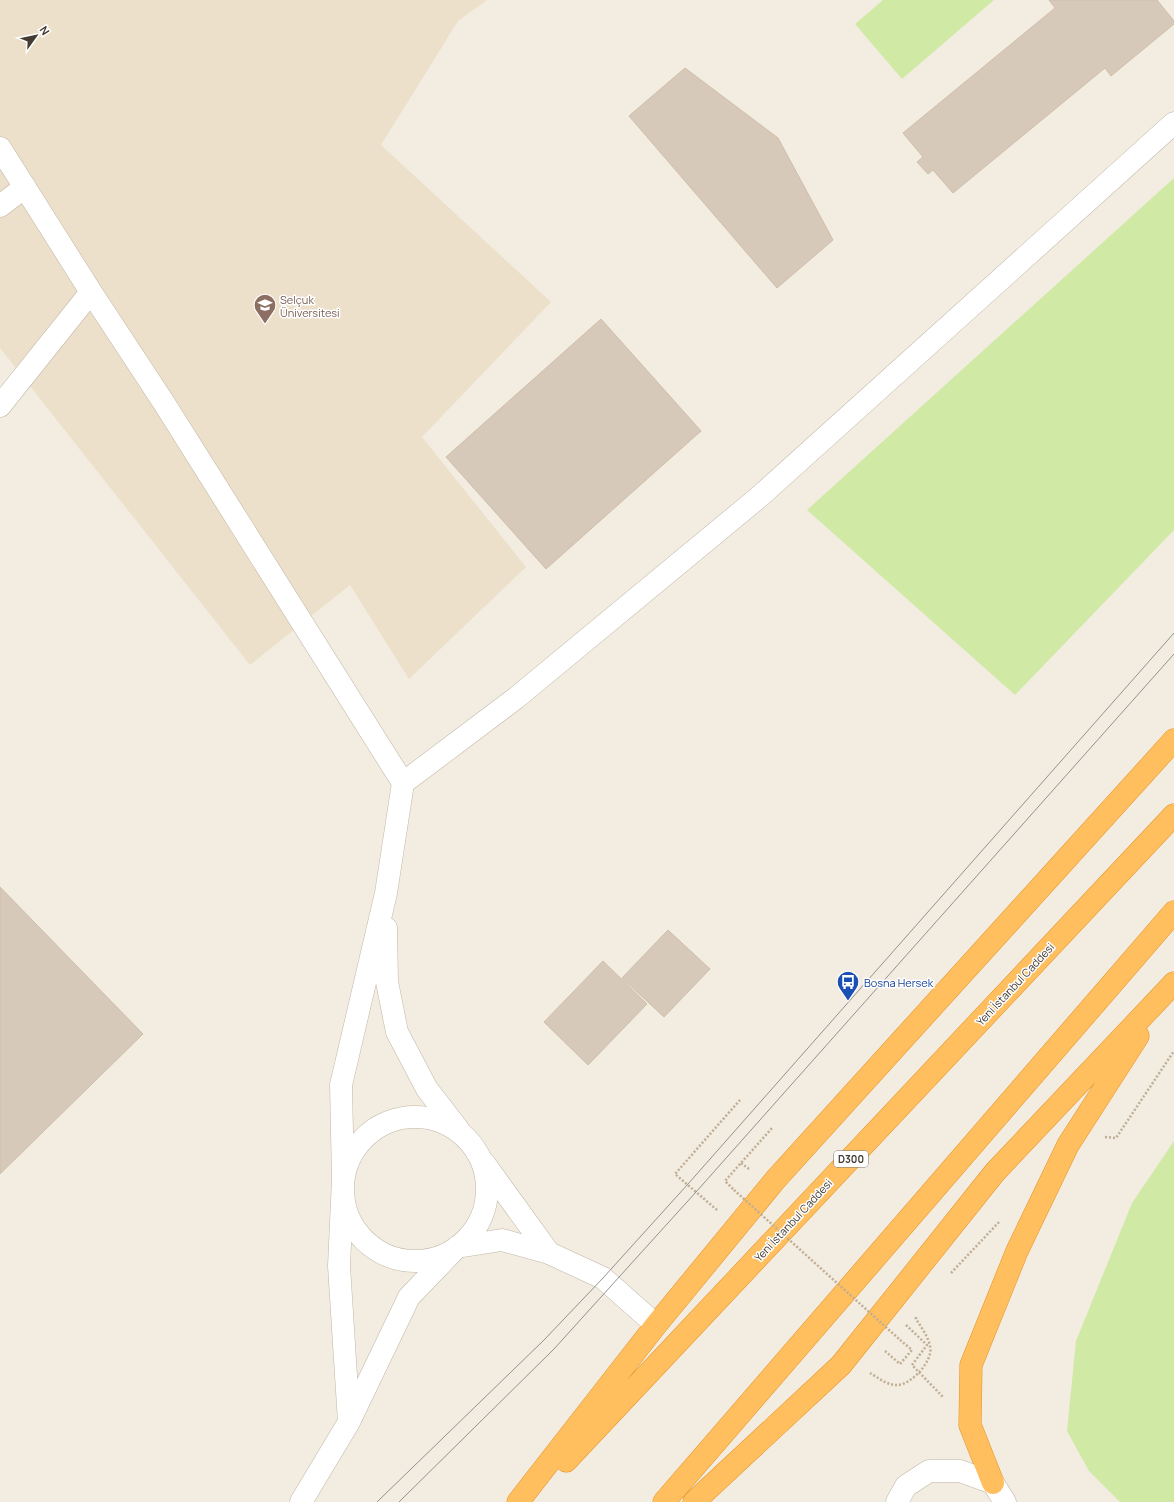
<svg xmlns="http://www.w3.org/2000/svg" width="1174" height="1502" viewBox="0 0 1174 1502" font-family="Manrope,sans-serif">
  <rect width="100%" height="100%" fill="#f2ece1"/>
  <path fill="#ece0ca" d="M0,0H487L458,21L381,145L551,302L422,437L526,567L409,679L350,585L250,665L0,348Z"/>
  <path fill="#d0eaa6" d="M883,0H994L902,79L855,24Z
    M1174,178V530L1015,695L807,510Z
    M1174,1141V1502H1120L1089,1471L1067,1431L1076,1341L1132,1203Z"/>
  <path fill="#d7c9b9" stroke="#cfbea9" d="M1049,0H1157L1174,21V24L1111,76L1105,68L953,193L933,170L928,174L917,162L923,157L903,133L1055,8Z
    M685,68L778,138L833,240L777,288L629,116Z
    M601,319L701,431L546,569L446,457Z
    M0,887L143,1034L0,1174Z
    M668,930L710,969L664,1017L622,978Z
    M603,961L647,1004L588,1065L544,1022Z"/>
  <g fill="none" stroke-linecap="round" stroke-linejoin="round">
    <g stroke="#c0b6a6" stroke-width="23">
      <path id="minor" d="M0,148L91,292
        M0,206L25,187
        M0,406L91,292L164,403L403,783
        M386,928L387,982L397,1032L427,1089L458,1129
        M343 1189a72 72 0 1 1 144 0a72 72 0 1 1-144 0Z
        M484,1163L549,1253
        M349,1422L339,1266L343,1179L341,1085L386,893L403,783L516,698L759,497L1174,123
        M301,1502L349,1422L409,1297L457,1247L502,1240L549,1253L603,1278L656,1325
        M897,1502L906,1486L929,1471H960L993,1483L1005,1502"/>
    </g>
    <g stroke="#e69327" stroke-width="23">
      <path id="highway" d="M566,1461L1174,815
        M993,1483L970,1425L971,1365L1017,1251L1068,1145L1138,1036
        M518,1502L656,1325L776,1179L1174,740
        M664,1502L1174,912
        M694,1502L841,1365L995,1172L1174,983"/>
    </g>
    <path stroke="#c0ad94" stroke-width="2.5" stroke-dasharray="2 2" stroke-linecap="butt" d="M1105,1137L1116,1138L1174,1051
      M741,1163L749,1169
      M733,1189L725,1181L772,1128
      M717,1210L675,1174L740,1100
      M951,1273L1000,1221
      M906,1325L927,1345L912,1365L943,1397
      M885,1351L900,1364L912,1350L899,1339
      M870,1373C877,1377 888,1386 898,1385C912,1384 934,1360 930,1346C928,1336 921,1327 916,1319V1315"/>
    <use href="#minor" stroke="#fff" stroke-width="22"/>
    <use href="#highway" stroke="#ffbf5f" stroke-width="22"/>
    <path stroke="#929292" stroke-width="1" d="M377,1502L544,1340L603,1278L688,1184L1174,633
      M399,1502L554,1349L696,1192L1174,654"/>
    <path stroke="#c0ad94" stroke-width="2.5" stroke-dasharray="2 2" stroke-linecap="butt" d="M734,1190L899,1339"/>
  </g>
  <defs>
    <g id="university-pin" transform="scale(1.15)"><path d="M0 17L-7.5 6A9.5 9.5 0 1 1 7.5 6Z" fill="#8d6e63" stroke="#fff"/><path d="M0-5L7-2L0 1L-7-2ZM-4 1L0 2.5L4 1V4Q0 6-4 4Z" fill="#fff"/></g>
    <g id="bus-pin" transform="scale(1.15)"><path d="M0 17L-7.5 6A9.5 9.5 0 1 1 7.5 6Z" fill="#1a4fb4" stroke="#fff"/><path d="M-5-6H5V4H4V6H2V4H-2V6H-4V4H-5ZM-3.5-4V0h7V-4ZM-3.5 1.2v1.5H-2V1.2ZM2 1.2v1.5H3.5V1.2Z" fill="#fff"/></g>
  </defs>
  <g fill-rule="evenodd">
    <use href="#university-pin" x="265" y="305"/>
    <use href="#bus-pin" x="848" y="982"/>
  </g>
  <g text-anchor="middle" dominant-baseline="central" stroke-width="3" stroke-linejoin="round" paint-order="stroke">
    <rect fill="#fff" stroke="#7b7670" stroke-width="1" x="834" y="1151" width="34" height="16" rx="3"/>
    <g font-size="10" font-weight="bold" fill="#433b32">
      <text x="851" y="1159">D300</text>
    </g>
    <g font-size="11" fill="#785e54" stroke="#fff" text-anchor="start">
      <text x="280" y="299">Selçuk<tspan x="280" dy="13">Üniversitesi</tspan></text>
    </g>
    <g font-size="11" fill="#164399" stroke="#fff" text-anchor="start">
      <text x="864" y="982">Bosna Hersek</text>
    </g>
    <g font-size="11" fill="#433b32" stroke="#fff">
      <text transform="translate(1015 984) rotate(-47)">Yeni İstanbul Caddesi</text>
      <text transform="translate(793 1220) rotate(-47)">Yeni İstanbul Caddesi</text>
    </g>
  </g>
  <g transform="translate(36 36) rotate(57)" stroke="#ffffff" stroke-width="3" paint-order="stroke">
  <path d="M0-3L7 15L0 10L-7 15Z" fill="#433b32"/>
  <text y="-6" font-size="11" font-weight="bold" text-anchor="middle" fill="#433b32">N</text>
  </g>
</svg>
